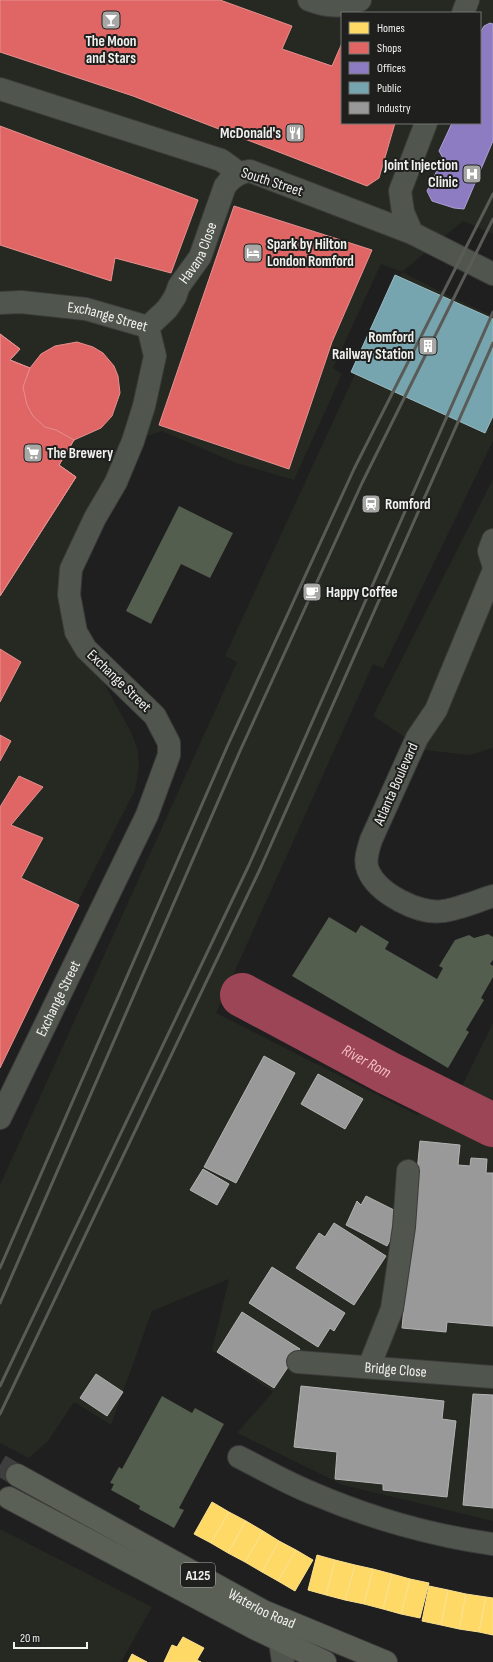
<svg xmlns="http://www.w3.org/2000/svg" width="493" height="1662" viewBox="0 0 493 1662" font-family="'Sofia Sans Condensed',sans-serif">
  <rect width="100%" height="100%" fill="#1f1f1f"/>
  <path fill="#252922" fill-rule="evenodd" d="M0,0H493V234L463,221L402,272L443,293L493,316V441L383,668L373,664L216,1013L417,1115L459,1092L493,1023V1521L343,1485L237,1433L273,1392L212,1350L229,1279L152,1311L111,1425L74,1402L48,1441L29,1458L0,1443V1185L237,662L225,656L402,272L381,264L333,368L342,374L294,480L236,463L162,431L133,441L71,569L76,632L131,732L138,751L139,768L135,790L0,1055ZM342,13H480V123H342Z
    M493,479V748L470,755L424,750L373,716Z
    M0,1529L152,1607L121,1662H0Z"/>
  <path fill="#ffd966" stroke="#fae08f" d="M212,1502L229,1512L211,1543L194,1534Z
    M229,1512L246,1521L228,1553L211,1543Z
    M246,1521L263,1531L245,1562L228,1553Z
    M263,1531L279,1541L262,1572L245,1562Z
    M279,1541L296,1550L278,1581L262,1572Z
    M296,1550L313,1560L295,1591L278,1581Z
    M317,1555L335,1560L326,1595L308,1590Z
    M335,1560L355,1565L345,1600L326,1595Z
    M355,1565L373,1569L364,1604L345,1600Z
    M373,1569L392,1574L383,1609L364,1604Z
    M392,1574L410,1579L401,1614L383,1609Z
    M410,1579L429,1583L420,1618L401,1614Z
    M429,1586L448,1590L441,1625L422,1621Z
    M448,1590L466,1594L459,1629L441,1625Z
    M466,1594L486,1597L479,1632L459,1629Z
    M486,1597L493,1598V1635L479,1632Z
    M183,1637L204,1648L197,1660L201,1662H164L172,1645L177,1647Z
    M132,1654L147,1662H128Z"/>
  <path fill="#e06666" stroke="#e5908f" d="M0,0H220L292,26L282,49L332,66L342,43V123H395L379,178L367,186L133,96L0,52Z
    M0,126L198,200L171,273L115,258L111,281L0,245Z
    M234,206L372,250L332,342L289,469L159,425Z
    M0,334L20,349L10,360L30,368L41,354L55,346L77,342L93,347L103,353L114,366L118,376L120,393L112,416L101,428L74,440L59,465L76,477L0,596Z
    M0,334L20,349L10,360L30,368L23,387L27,405L33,416L45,427L56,430L74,440L59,465L76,477L0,596Z
    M0,649L21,662L0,702Z
    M0,735L11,741L0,761Z
    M19,776L43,787L11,825L43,838L21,878L79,905L0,1068V807Z"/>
  <path fill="#8e7cc3" stroke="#ab9fd0" d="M490,23L493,24V141L464,209L454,208L432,201L427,191L443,158L439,151L452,123H480V33L484,26Z"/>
  <path fill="#76a5af" stroke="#9bbcc2" d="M395,275L493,319V416L485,433L351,372Z"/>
  <path fill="#999" stroke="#b3b3b3" d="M264,1056L295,1073L236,1183L204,1167Z
    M318,1074L363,1099L345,1129L301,1104Z
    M420,1141L460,1145L458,1165L470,1166L471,1158L487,1159L486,1173H493V1326L447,1322L446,1332L402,1328Z
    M203,1169L229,1184L217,1205L190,1190Z
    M366,1196L400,1213L398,1225L387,1246L346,1225L357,1201L361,1205Z
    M334,1223L386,1256L354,1305L296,1268L319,1233L325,1237Z
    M272,1267L345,1313L334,1331L330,1328L318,1347L249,1303Z
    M242,1312L300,1349L274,1388L217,1352Z
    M96,1374L123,1392L107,1416L80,1398Z
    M301,1386L444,1401L442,1419L456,1421L447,1497L383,1490V1484L335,1479L337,1452L294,1447Z
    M473,1394L493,1395V1508L463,1505Z"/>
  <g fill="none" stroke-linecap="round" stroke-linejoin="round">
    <path stroke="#9c4557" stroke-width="44" id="s1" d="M242,995L388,1073L493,1125"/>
  </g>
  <path fill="#545e4e" d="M179,506L233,533L210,578L181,564L151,624L126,611Z
    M329,917L356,933L361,925L389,942L385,949L437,979L443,968L439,966L455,940L469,935L474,938L488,934L493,937V960L490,964L493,966V977L481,998L484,1000L466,1030L469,1032L448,1068L292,976Z
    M162,1396L192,1413L195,1408L224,1424L179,1508L184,1510L174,1528L139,1509L140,1506L111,1490L114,1484L110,1483L119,1467L122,1469Z"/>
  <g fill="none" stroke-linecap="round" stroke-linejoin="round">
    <path stroke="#3e3e3e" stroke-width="22" stroke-dasharray="22 11" stroke-linecap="butt" d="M0,1465L17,1475"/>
    <g stroke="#3c3c3c" stroke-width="24">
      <g id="street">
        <path d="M309,0C328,7 341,8 360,0"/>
        <path d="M463,13L468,0"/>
        <path d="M0,89L221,160L239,173"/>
        <path d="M412,233L403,212L400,191L426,123"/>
        <path id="s2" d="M0,303L21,302L86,309L148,327"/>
        <path id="s3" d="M148,327L167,309L175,297L179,286L200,257L225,186C232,177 239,172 250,171L412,233L493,274"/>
        <path d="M493,540L489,551L493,564"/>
        <path d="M493,572L436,710L417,738L371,840C368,850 364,861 368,870C377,893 419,915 443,911C459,909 477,901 493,896"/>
        <path id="s4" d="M0,1118L147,815L169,755V743L155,716L86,649L76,632L69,595L71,569L95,518L116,482L133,441L144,406L155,356L148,327"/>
        <path id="s5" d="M298,1362L493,1377"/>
        <path d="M369,1367L392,1309L404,1227L408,1171"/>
        <path d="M239,1457C263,1469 287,1483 312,1493C368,1517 433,1536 493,1544"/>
        <path d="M280,1641L283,1662"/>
      </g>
    </g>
    <g stroke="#3c3c3c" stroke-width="24">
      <g id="primary">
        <path id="s6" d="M17,1475L263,1611L386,1662"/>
        <path d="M9,1498L254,1628L325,1662"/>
      </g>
    </g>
    <use href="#street" stroke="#50564d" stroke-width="22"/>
    <use href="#primary" stroke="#5a6055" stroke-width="22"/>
    <path stroke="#5a5b57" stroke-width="3" d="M0,1268L227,747L354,469L493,194
      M0,1303L240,751L362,483L493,219
      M0,1386L249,865L493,312
      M0,1414L261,867L493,343"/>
  </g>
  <defs>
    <g id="bar-square" transform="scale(1)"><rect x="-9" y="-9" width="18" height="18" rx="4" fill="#a7a8a6" stroke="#1f201e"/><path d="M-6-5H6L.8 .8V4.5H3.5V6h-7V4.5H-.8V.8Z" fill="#fff"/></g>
    <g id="restaurant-square" transform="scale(1)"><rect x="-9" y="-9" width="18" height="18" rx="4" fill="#a7a8a6" stroke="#1f201e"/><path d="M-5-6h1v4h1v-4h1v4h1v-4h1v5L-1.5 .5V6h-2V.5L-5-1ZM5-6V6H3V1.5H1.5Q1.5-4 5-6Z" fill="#fff"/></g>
    <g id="hospital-square" transform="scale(1)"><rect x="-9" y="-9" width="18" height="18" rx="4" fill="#a7a8a6" stroke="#1f201e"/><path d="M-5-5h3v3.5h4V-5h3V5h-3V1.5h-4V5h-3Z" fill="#fff"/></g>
    <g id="hotel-square" transform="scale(1)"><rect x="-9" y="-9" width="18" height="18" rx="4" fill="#a7a8a6" stroke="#1f201e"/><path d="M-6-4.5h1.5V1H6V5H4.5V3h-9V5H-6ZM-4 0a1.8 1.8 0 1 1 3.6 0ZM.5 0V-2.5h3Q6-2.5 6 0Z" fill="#fff"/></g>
    <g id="building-square" transform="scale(1)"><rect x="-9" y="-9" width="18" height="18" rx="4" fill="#a7a8a6" stroke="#1f201e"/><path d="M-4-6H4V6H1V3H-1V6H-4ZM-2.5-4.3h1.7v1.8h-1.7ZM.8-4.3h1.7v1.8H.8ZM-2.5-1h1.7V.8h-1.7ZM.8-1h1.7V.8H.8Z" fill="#fff"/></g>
    <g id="supermarket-square" transform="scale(1)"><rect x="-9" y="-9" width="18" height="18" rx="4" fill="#a7a8a6" stroke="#1f201e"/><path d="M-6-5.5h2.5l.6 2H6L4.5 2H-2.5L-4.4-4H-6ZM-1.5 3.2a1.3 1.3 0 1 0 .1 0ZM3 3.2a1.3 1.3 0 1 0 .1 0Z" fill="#fff"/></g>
    <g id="station-square" transform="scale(1)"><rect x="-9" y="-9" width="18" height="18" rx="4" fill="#a7a8a6" stroke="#1f201e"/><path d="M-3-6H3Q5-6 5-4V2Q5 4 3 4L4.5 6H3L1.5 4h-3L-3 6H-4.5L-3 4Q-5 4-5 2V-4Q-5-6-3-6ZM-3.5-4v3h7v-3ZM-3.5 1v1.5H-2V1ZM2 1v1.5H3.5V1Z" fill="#fff"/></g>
    <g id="cafe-square" transform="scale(1)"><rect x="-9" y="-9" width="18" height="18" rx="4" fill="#a7a8a6" stroke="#1f201e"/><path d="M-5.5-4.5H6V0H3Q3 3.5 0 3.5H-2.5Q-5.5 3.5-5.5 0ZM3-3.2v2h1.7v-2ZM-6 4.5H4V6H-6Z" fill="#fff"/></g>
  </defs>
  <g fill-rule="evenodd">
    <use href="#bar-square" x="111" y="20"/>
    <use href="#restaurant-square" x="295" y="133"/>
    <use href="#hospital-square" x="472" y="174"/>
    <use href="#hotel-square" x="253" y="253"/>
    <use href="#building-square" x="428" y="346"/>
    <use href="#supermarket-square" x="33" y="453"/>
    <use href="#station-square" x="371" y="504"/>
    <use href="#cafe-square" x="312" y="592"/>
  </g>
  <g text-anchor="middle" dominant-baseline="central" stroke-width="4" stroke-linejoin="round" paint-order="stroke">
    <rect fill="#1f201e" stroke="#b1b2b0" stroke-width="1" x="181" y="1563" width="34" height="24" rx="3"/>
    <g font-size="14" font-weight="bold" fill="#f0f1ef">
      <text x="198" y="1575">A125</text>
    </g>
    <g font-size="15" font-weight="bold" fill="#f0f1ef" stroke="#1f201e" text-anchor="start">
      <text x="111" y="41" text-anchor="middle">The Moon<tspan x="111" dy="17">and Stars</tspan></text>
      <text x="281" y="133" text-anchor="end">McDonald's</text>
      <text x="458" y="165" text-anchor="end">Joint Injection<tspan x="458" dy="17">Clinic</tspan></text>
      <text x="267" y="244">Spark by Hilton<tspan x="267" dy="17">London Romford</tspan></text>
      <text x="414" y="337" text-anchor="end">Romford<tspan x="414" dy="17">Railway Station</tspan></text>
      <text x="47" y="453">The Brewery</text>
      <text x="385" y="504">Romford</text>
      <text x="326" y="592">Happy Coffee</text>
    </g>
    <g font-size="15" fill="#f0f1ef" stroke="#1f201e">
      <text transform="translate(272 182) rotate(18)">South Street</text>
      <text stroke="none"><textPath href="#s3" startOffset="91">Havana Close</textPath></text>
      <text stroke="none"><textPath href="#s2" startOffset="109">Exchange Street</textPath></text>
      <text transform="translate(119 681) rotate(44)">Exchange Street</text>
      <text transform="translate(396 784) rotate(-66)">Atlanta Boulevard</text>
      <text stroke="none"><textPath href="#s4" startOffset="133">Exchange Street</textPath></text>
      <text stroke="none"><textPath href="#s5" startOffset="98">Bridge Close</textPath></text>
      <text stroke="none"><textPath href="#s6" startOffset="279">Waterloo Road</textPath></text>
    </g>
    <g font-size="16" font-style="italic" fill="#f3bdc4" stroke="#1f201e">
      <text stroke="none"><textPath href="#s1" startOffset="141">River Rom</textPath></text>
    </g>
  </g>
  <rect x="341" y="12" width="140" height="112" fill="#1f201e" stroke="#737472"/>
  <rect x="349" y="22" width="20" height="12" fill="#ffd966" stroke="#737472"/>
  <text x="377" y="32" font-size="12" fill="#f0f1ef">Homes</text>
  <rect x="349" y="42" width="20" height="12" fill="#e06666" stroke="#737472"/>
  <text x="377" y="52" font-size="12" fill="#f0f1ef">Shops</text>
  <rect x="349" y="62" width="20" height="12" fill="#8e7cc3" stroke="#737472"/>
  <text x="377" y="72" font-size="12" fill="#f0f1ef">Offices</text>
  <rect x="349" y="82" width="20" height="12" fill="#76a5af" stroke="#737472"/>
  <text x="377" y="92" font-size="12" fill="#f0f1ef">Public</text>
  <rect x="349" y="102" width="20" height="12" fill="#999999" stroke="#737472"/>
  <text x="377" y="112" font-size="12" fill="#f0f1ef">Industry</text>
  <path d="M14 1642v6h73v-6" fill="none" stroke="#f0f1ef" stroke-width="2"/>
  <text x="20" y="1642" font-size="12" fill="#f0f1ef" stroke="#1f201e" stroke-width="3" paint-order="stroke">20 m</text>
</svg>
